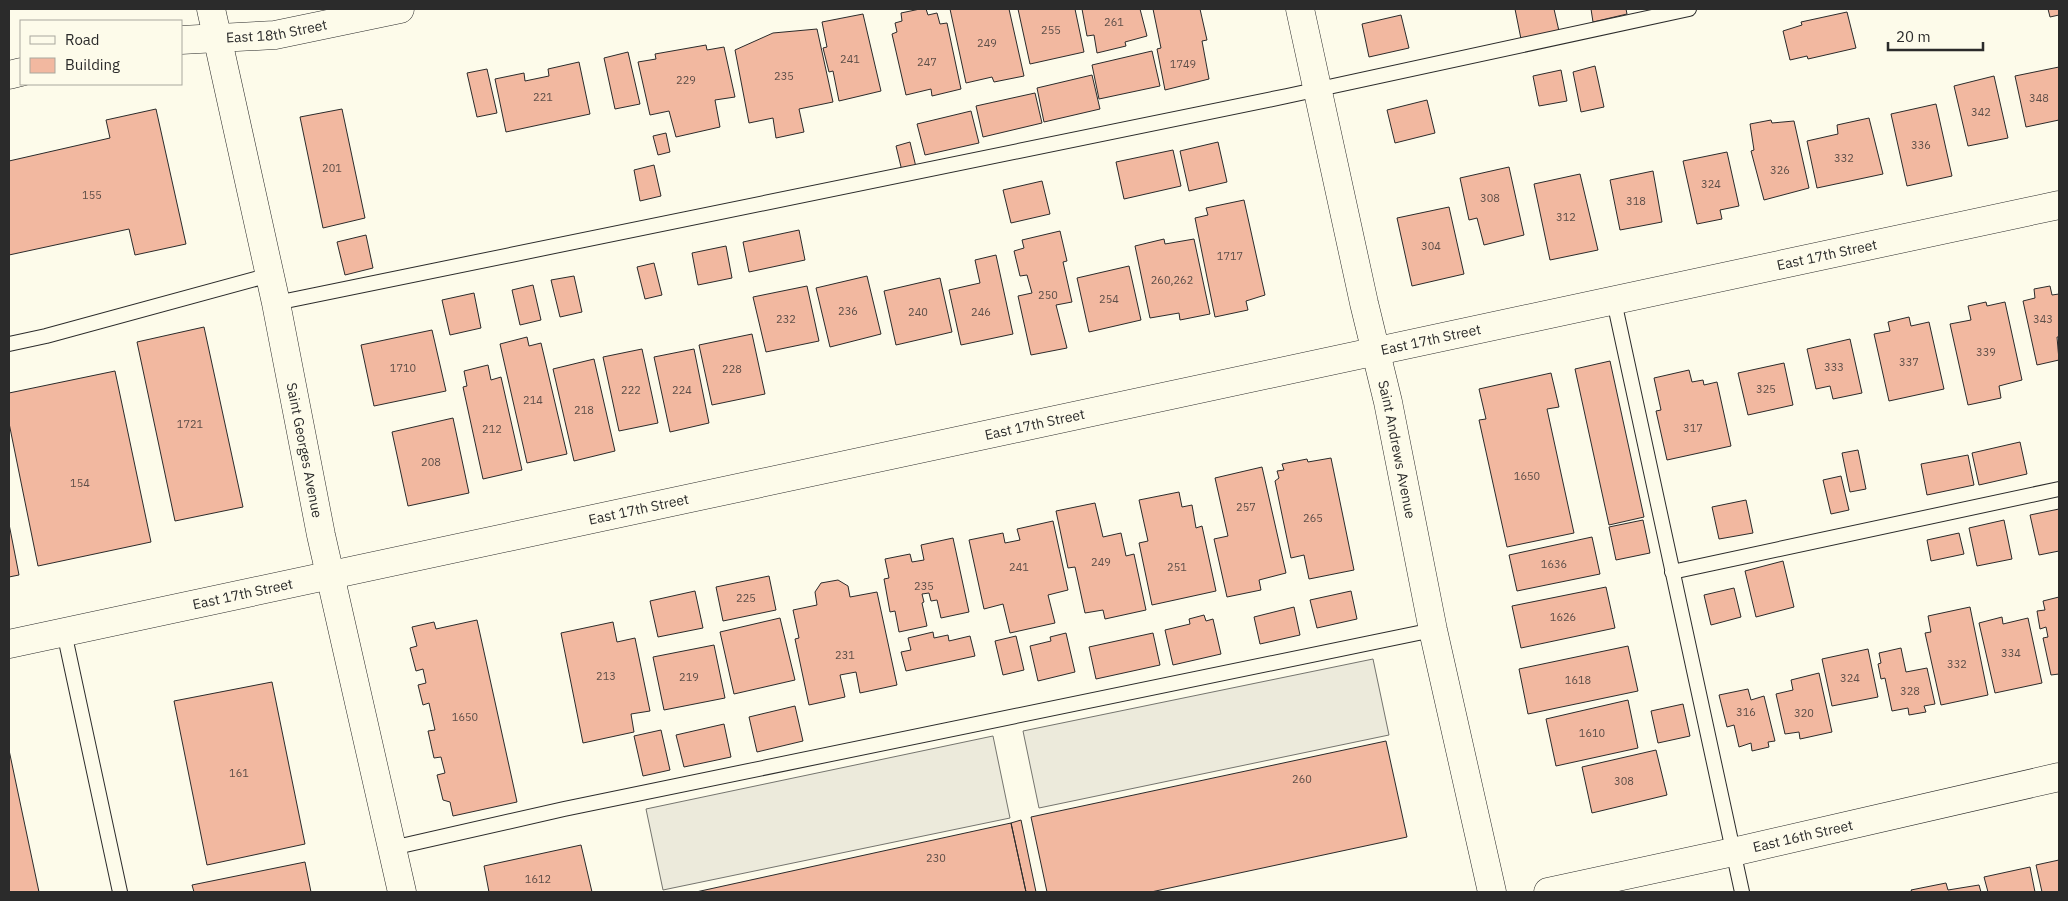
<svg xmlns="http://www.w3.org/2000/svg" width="2068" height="901" viewBox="0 0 2068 901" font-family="'IBM Plex Sans',sans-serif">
  <rect width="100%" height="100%" fill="#fdfbea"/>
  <path fill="#eceadb" stroke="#74746e" d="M1373,659L1389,735L1039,808L1023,731Z
    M993,736L1010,818L663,890L646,809Z"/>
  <path fill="#f2b8a0" stroke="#2b2b2b" d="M920,9H926L928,15L937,13L940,24L947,23L961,89L932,96L931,89L906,95L892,34L897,32L895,23L902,21L901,13Z
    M950,9H1009L1024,76L994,82L992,77L966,83Z
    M1018,9H1075L1084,52L1030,64Z
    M1082,9H1140L1147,36L1125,42L1126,46L1097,53L1094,35L1087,36Z
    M1153,9H1200L1207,40L1202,41L1209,79L1165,90L1157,49L1161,48Z
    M1515,9H1554L1559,31L1521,39Z
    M1591,9H1626L1627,14L1593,22Z
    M2048,9H2059V15L2050,17Z
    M1847,12L1856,48L1808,59L1807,56L1790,60L1783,31L1802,25L1801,22Z
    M863,14L881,91L839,101L833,71L829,72L823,48L827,47L822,22Z
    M1401,15L1409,48L1369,57L1362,24Z
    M817,29L833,102L799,109L804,132L776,138L773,118L749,123L735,50L773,33Z
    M706,45L707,50L724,47L735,97L715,100L720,127L676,137L669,111L650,115L638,62L656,59L655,54Z
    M1152,51L1160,86L1099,99L1092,65Z
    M628,52L640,104L615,109L604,58Z
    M579,62L590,114L506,132L495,79L524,73L525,81L549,76L548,69Z
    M1595,66L1604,107L1581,112L1573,72Z
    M2059,67V120L2026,127L2015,76Z
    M487,69L497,113L477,117L467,73Z
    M1561,70L1567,101L1539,106L1533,76Z
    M1092,75L1100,109L1044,122L1037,88Z
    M1994,76L2008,138L1968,146L1954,86Z
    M1035,93L1042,123L983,137L976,106Z
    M1427,100L1435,133L1395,143L1387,110Z
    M1936,104L1952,176L1907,186L1891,114Z
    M156,109L186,244L135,255L129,229L9,255V161L110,138L106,120Z
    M342,109L365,218L323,228L300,117Z
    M971,111L979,143L925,155L917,124Z
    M1869,118L1883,174L1817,188L1807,141L1838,134L1837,125Z
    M1771,120L1772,123L1794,121L1809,188L1764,200L1751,151L1754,150L1750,124Z
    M666,133L670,152L658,155L653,136Z
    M910,142L916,167L902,171L896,146Z
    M1218,142L1227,182L1189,191L1180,151Z
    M1173,150L1181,186L1124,199L1116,162Z
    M1727,152L1739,206L1720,210L1722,219L1697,224L1683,161Z
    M654,165L661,196L640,201L634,170Z
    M1509,167L1524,235L1484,245L1477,218L1469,220L1460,178Z
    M1653,171L1662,222L1620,230L1610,180Z
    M1580,174L1598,250L1550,260L1534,184Z
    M1042,181L1050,214L1011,223L1003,190Z
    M1244,200L1265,295L1246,301L1248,310L1215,317L1195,218L1208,215L1206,208Z
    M1449,207L1464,274L1412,286L1397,218Z
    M799,230L805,260L749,272L743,242Z
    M1060,231L1067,261L1063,262L1072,302L1056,305L1067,348L1031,355L1018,296L1032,293L1027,275L1020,276L1014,251L1024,248L1022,240Z
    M366,235L373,268L345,275L337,242Z
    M1164,239L1165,244L1194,239L1210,314L1180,320L1179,313L1150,318L1135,246Z
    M726,246L732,278L698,285L692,253Z
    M996,255L1013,334L961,345L949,290L980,283L975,260Z
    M654,263L662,295L645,299L637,267Z
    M1129,266L1141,320L1089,332L1077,278Z
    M574,276L582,312L560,317L551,280Z
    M867,276L881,334L830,347L816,288Z
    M940,278L952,332L896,345L884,291Z
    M533,285L541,320L520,325L512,290Z
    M807,286L819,341L766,352L753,297Z
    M2050,286L2052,295L2059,294V337H2057L2059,360L2037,365L2023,301L2035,298L2034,289Z
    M474,293L481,328L450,335L442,300Z
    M1986,302L1987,306L2005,302L2022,380L1999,386L2001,398L1968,405L1950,324L1971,320L1968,306Z
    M1909,317L1911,326L1929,322L1944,389L1889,401L1874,334L1890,331L1888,322Z
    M204,327L243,507L175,521L137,342Z
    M432,330L446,391L374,406L361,345Z
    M752,334L765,394L712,405L699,345Z
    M527,337L529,346L541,343L567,454L527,463L500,344Z
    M1850,339L1862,393L1833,399L1830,386L1816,389L1807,349Z
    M642,349L658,423L619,431L603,357Z
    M694,349L709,423L670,432L654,357Z
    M594,359L615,451L574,461L553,369Z
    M1610,361L1644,517L1609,525L1575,369Z
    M1784,363L1793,405L1748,415L1738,373Z
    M488,365L491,380L501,377L522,470L483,479L463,387L467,386L464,371Z
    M1689,370L1692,382L1703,380L1704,385L1717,382L1731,446L1667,460L1656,411L1661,410L1654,378Z
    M115,371L151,542L38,566L9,423V393Z
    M1551,373L1559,407L1547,409L1574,533L1507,547L1479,420L1486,419L1479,389Z
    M453,418L469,493L408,506L392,432Z
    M2020,442L2027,474L1979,485L1972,453Z
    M1858,450L1866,489L1850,492L1842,453Z
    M1968,455L1974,485L1927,495L1921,464Z
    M1331,458L1354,570L1309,579L1304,555L1291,558L1275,481L1279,478L1277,471L1284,470L1282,464L1307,459L1308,462Z
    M1262,467L1286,573L1259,580L1261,590L1227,597L1214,539L1228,536L1215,478Z
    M1841,476L1849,510L1831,514L1823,480Z
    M1179,492L1182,507L1192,505L1196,528L1202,526L1216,591L1152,605L1139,543L1148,541L1139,500Z
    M1746,500L1753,533L1719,539L1712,507Z
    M1095,503L1103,537L1121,533L1126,556L1134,554L1146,610L1105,619L1103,610L1085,613L1075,567L1068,568L1056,511Z
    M2059,509V551L2039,555L2030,515Z
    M1643,520L1650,553L1616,560L1609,527Z
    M2004,520L2012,559L1977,566L1969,528Z
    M1053,521L1068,590L1048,595L1055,623L1010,633L1003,604L984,609L969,540L1003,533L1005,543L1020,540L1017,529Z
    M9,524L19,575L9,577Z
    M1959,533L1964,554L1931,561L1927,540Z
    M1592,537L1600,574L1517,591L1509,555Z
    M953,538L969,612L941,618L937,600L931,601L929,593L922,594L924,602L922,603L927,626L899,632L895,611L890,612L884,579L889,578L885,559L910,554L912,562L924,560L921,545Z
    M1783,561L1794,607L1756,617L1745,571Z
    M769,576L776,610L723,621L716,587Z
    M838,580L848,586L850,597L877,592L897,685L860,693L856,672L840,675L845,697L809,705L795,639L799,638L793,610L817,605L815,592L821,583Z
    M1606,587L1615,628L1521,648L1512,606Z
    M1734,588L1741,617L1711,625L1704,595Z
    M695,591L703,628L658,637L650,601Z
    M1351,591L1357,619L1317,628L1310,600Z
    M2059,597V674L2051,675L2043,638L2048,637L2046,627L2040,629L2037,611L2045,610L2043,601Z
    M1294,607L1300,635L1260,644L1254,617Z
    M1970,607L1988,695L1941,705L1925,633L1931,632L1928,616Z
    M1204,615L1206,621L1213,619L1221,654L1173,665L1165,630L1190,624L1189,619Z
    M2002,617L2003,624L2028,618L2042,683L1995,693L1979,623Z
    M780,618L795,680L734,694L720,632Z
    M477,620L517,802L453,816L450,802L443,800L437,775L445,773L441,757L434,758L428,731L435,730L429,703L423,705L418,685L426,683L423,669L416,671L410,648L417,646L412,627L434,622L436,629Z
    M613,622L617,642L635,638L650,711L631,714L634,732L583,743L561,633Z
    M933,632L934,638L948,635L949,641L970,636L975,656L906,671L901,652L911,650L908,638Z
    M1066,633L1075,672L1038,681L1030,646L1051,641L1050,637Z
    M1153,633L1160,665L1096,679L1089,647Z
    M1016,636L1024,670L1003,675L995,641Z
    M714,645L725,698L664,710L653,657Z
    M1628,646L1638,691L1528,714L1519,669Z
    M1901,648L1906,672L1927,668L1935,704L1924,706L1926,712L1909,715L1908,708L1892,711L1885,678L1881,679L1878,664L1881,663L1879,653Z
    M1868,649L1878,697L1832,706L1822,659Z
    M1819,673L1832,732L1800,739L1799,732L1785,734L1776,694L1793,690L1791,680Z
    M272,682L305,844L207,865L174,701Z
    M1748,689L1751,700L1764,696L1775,741L1768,742L1769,747L1752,751L1751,743L1739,747L1734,725L1727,727L1719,695Z
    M1628,700L1638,748L1556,766L1546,719Z
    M1683,704L1690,736L1658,743L1651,711Z
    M795,706L803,741L757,752L749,717Z
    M724,724L731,757L684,767L676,735Z
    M661,730L670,770L643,776L634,736Z
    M1386,741L1407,837L1151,892H1047L1031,817Z
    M9,750L39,892H9Z
    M1656,750L1667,795L1592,813L1582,767Z
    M1021,820L1036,892H1026L1011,823Z
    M1011,823L1026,892H696Z
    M581,845L592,892H489L484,866Z
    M2059,860V892H2042L2036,865Z
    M305,862L311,892H194L192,885Z
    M2030,867L2035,892H1988L1984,877Z
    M1946,883L1948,890L1979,885L1981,892H1912L1911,890Z"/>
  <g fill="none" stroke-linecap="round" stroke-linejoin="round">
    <g stroke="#2b2b2b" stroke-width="16">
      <path id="lane" d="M1614,301L1742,892
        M276,303L1287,96L1689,9
        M9,344L46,336L270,275
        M1672,572L2059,489
        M64,632L120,892
        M392,848L564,809L1433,630"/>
    </g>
    <g stroke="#2b2b2b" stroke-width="29">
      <g id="street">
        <path id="s1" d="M1300,9L1364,303L1388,402L1433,630L1492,892"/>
        <path id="s2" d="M181,40L275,35L400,9"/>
        <path d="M9,75L21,72"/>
        <path id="s3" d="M9,644L2059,205"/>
        <path id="s4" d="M1548,892L1733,852L2059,777"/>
      </g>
    </g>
    <g stroke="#2b2b2b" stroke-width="29">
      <g id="secondary">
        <path id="s5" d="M211,9L276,303L321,535L402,892"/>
      </g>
    </g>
    <use href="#lane" stroke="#fdfbea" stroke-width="14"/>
    <use href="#street" stroke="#fdfbea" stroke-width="28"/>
    <use href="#secondary" stroke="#fdfbea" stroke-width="28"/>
  </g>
  <g text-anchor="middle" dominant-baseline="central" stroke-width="4" stroke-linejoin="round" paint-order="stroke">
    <g font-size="11" fill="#5d4e48">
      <text x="1114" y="22">261</text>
      <text x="1051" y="30">255</text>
      <text x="987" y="43">249</text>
      <text x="850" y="59">241</text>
      <text x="927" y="62">247</text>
      <text x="1183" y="64">1749</text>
      <text x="784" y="76">235</text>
      <text x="686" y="80">229</text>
      <text x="543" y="97">221</text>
      <text x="2039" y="98">348</text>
      <text x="1981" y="112">342</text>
      <text x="1921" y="145">336</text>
      <text x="1844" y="158">332</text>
      <text x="332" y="168">201</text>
      <text x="1780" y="170">326</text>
      <text x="1711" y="184">324</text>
      <text x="92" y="195">155</text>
      <text x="1490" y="198">308</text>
      <text x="1636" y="201">318</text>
      <text x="1566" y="217">312</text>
      <text x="1431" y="246">304</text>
      <text x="1230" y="256">1717</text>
      <text x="1172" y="280">260,262</text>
      <text x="1048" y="295">250</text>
      <text x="1109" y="299">254</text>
      <text x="848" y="311">236</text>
      <text x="918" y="312">240</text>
      <text x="981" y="312">246</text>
      <text x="786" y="319">232</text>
      <text x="2043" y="319">343</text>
      <text x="1986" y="352">339</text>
      <text x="1909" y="362">337</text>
      <text x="1834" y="367">333</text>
      <text x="403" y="368">1710</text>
      <text x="732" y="369">228</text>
      <text x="1766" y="389">325</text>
      <text x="631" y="390">222</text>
      <text x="682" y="390">224</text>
      <text x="533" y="400">214</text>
      <text x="584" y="410">218</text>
      <text x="190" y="424">1721</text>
      <text x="1693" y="428">317</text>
      <text x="492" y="429">212</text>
      <text x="431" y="462">208</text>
      <text x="1527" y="476">1650</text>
      <text x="80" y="483">154</text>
      <text x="1246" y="507">257</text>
      <text x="1313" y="518">265</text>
      <text x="1101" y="562">249</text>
      <text x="1554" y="564">1636</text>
      <text x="1019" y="567">241</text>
      <text x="1177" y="567">251</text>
      <text x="924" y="586">235</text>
      <text x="746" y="598">225</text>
      <text x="1563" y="617">1626</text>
      <text x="2011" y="653">334</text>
      <text x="845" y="655">231</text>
      <text x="1957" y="664">332</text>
      <text x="606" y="676">213</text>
      <text x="689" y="677">219</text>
      <text x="1850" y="678">324</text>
      <text x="1578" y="680">1618</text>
      <text x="1910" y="691">328</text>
      <text x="1746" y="712">316</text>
      <text x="1804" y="713">320</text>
      <text x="465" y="717">1650</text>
      <text x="1592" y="733">1610</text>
      <text x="239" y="773">161</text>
      <text x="1302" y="779">260</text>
      <text x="1624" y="781">308</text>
      <text x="936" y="858">230</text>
      <text x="538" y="879">1612</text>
    </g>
    <g font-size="14" fill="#2b2b2b" stroke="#fdfbea">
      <text stroke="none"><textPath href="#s2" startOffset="96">East 18th Street</textPath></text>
      <text stroke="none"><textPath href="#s3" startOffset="1859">East 17th Street</textPath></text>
      <text stroke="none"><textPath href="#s3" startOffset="1454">East 17th Street</textPath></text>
      <text stroke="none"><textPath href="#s3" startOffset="1049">East 17th Street</textPath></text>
      <text stroke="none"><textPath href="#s1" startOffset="451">Saint Andrews Avenue</textPath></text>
      <text stroke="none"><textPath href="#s5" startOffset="451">Saint Georges Avenue</textPath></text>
      <text stroke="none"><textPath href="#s3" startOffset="644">East 17th Street</textPath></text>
      <text stroke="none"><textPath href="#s3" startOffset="239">East 17th Street</textPath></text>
      <text stroke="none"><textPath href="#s4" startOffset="261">East 16th Street</textPath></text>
    </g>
  </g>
  <rect width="2068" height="901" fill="none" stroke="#2b2b2b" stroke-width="20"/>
  <rect x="20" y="20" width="162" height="65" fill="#fdfbea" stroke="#a9a89e"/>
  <rect x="30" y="36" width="25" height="8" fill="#fdfbea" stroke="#a9a89e"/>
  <text x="65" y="45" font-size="15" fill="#2b2b2b">Road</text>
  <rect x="30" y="58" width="25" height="15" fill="#f2b8a0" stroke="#a9a89e"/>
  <text x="65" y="70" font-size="15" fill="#2b2b2b">Building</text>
  <path d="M1888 42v8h95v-8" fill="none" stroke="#2b2b2b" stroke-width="2.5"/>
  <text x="1896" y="42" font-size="15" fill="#2b2b2b" stroke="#fdfbea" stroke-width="4" paint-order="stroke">20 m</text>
</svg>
